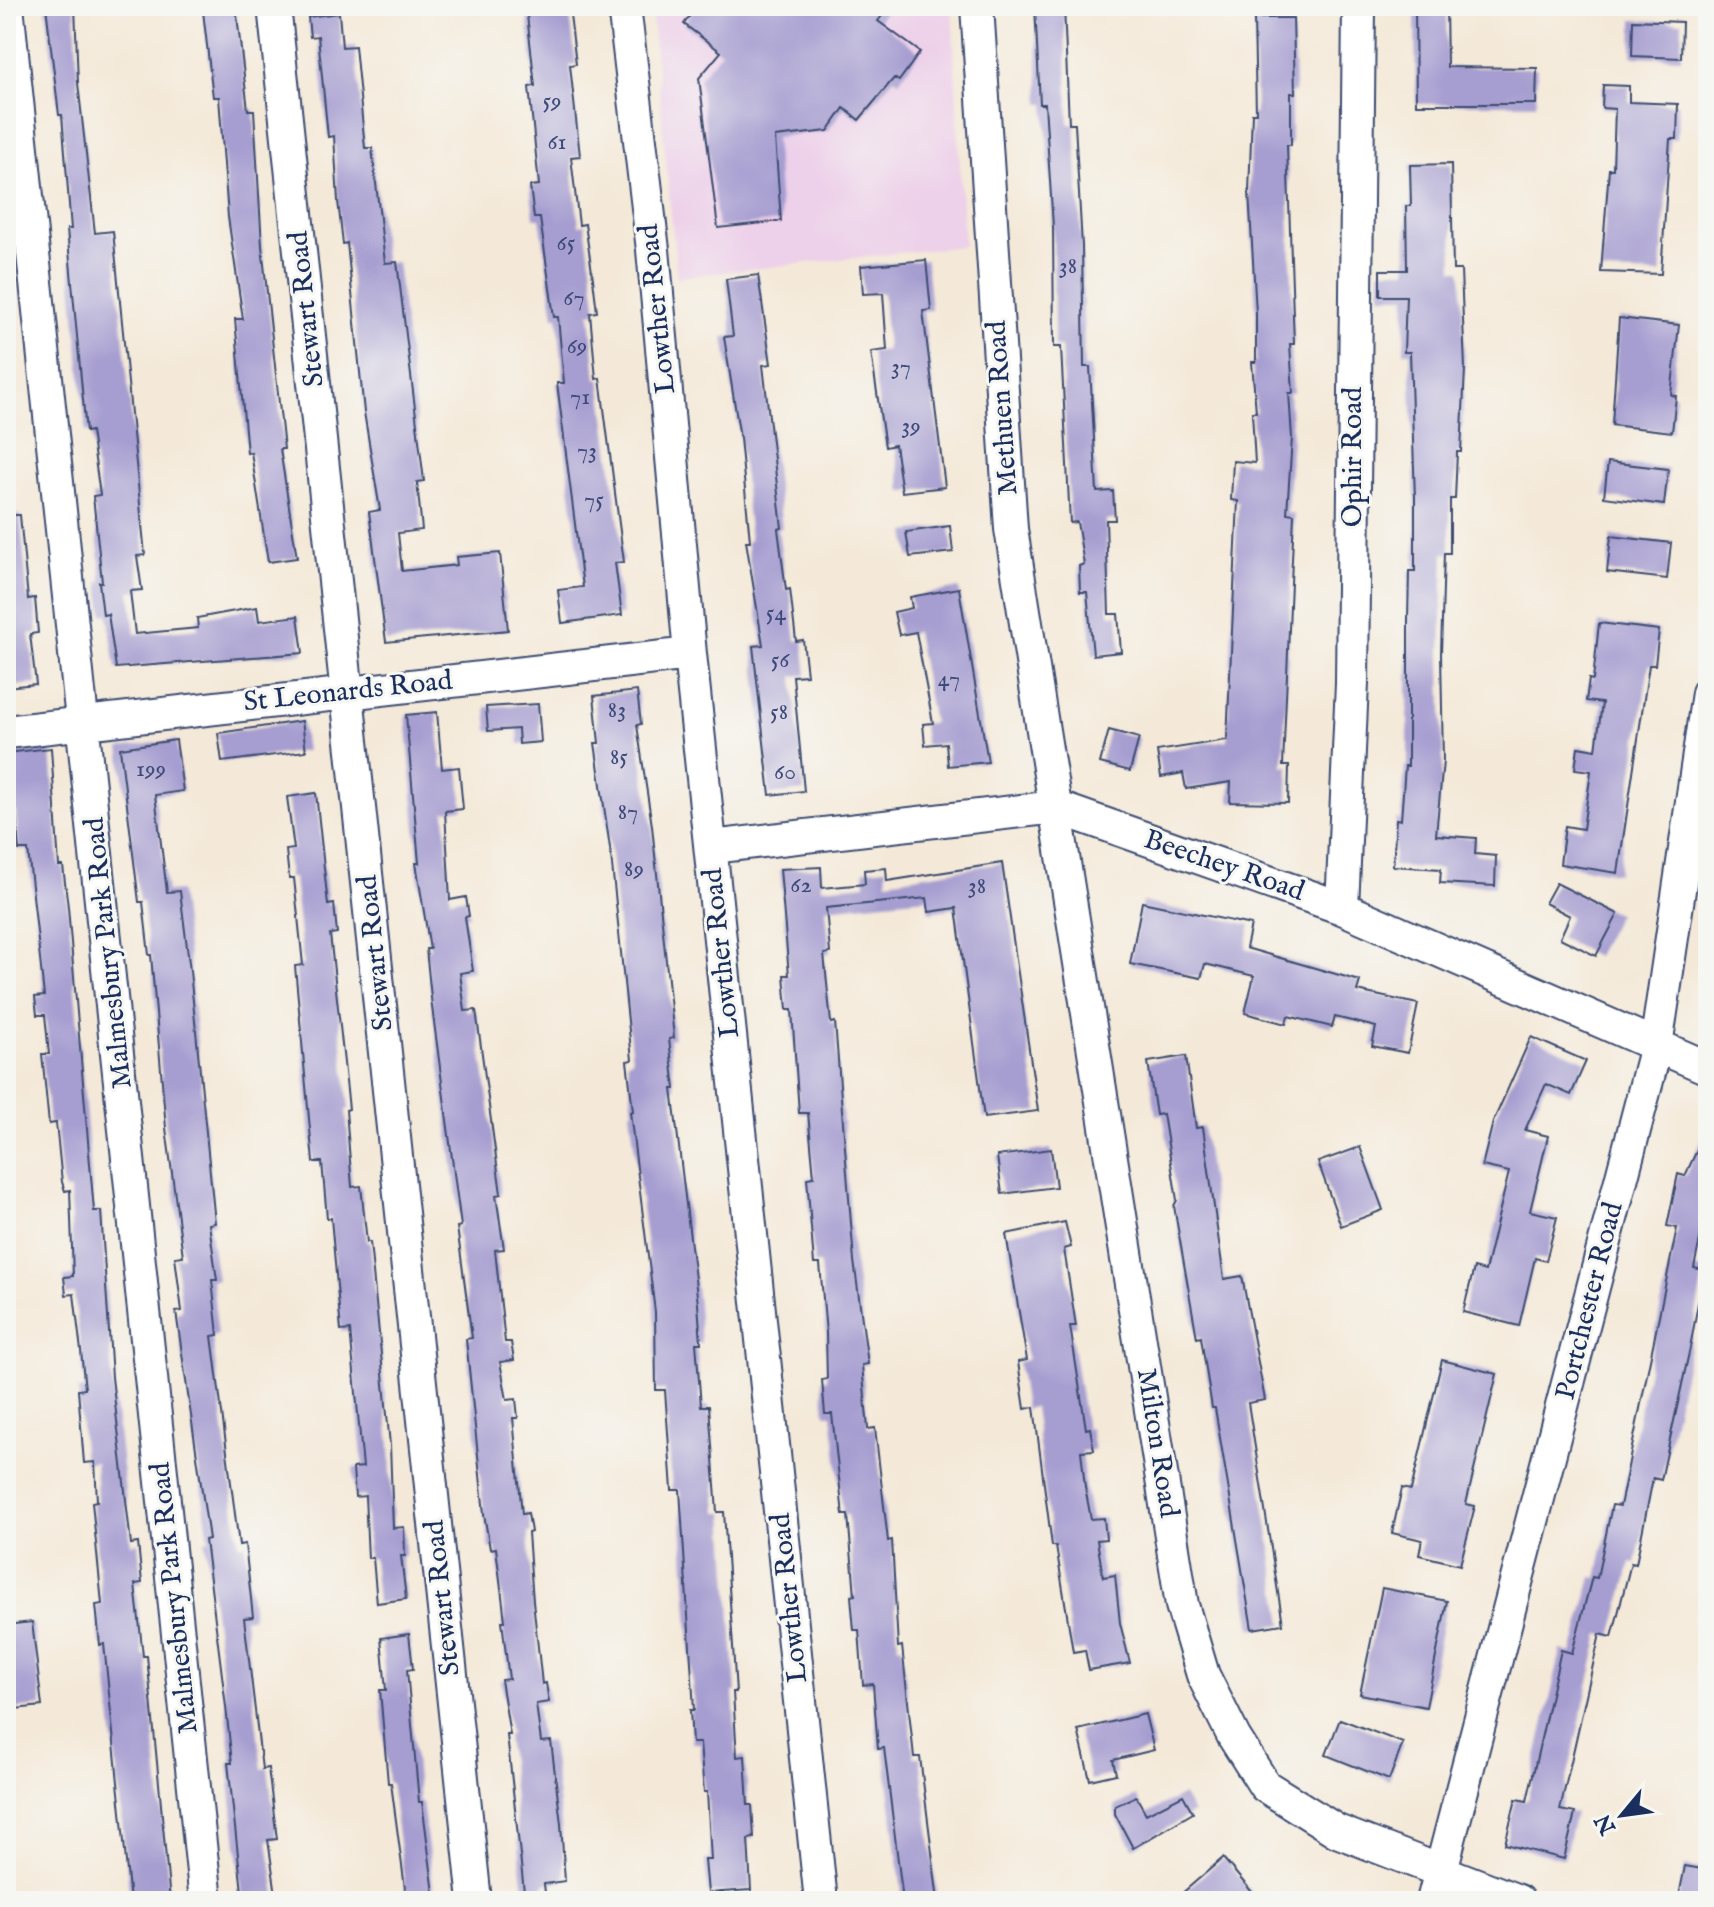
<svg xmlns="http://www.w3.org/2000/svg" width="1714" height="1907" viewBox="0 0 1714 1907" font-family="'IM FELL English',serif">
  <rect width="100%" height="100%" fill="#f6f6f2"/>
  <filter id="ink" filterUnits="userSpaceOnUse"><feTurbulence type="fractalNoise" baseFrequency=".0125" numOctaves="2"/><feDisplacementMap in="SourceGraphic" scale="16" xChannelSelector="R" yChannelSelector="G"/><feConvolveMatrix kernelMatrix="1 2 1 2 8 2 1 2 1" color-interpolation-filters="sRGB"/></filter>
  <filter id="wash" filterUnits="userSpaceOnUse"><feTurbulence type="fractalNoise" baseFrequency=".006" numOctaves="4" result="noise"/><feDisplacementMap in="SourceGraphic" scale="32" xChannelSelector="R" yChannelSelector="G"/><feGaussianBlur stdDeviation="1.8" result="paint"/><feColorMatrix in="noise" values="0 0 0 0 0 0 0 0 0 0 0 0 0 0 0 0 0 1.4 0 .05"/><feComposite in="paint" operator="in"/></filter>
  <g filter="url(#wash)">
    <rect width="100%" height="100%" fill="#f4e9d8"/>
    <path fill="#edd0e9" d="M651,6H952L964,246L677,277Z"/>
    <g id="blocks">
      <path fill="#a69dd0" d="M46,6H75L78,83L95,233L113,231L145,555L137,556L142,590L130,591L135,634L198,628L197,618L257,607L259,621L298,616L303,653L116,668L108,614L103,615L99,582H102L93,496L100,495L91,431L86,432L67,229H71L62,115H59Z
        M526,6H569L576,64L570,65L580,156L571,157L579,225L585,224L593,279L597,312L590,313L596,379L600,378L624,562L615,563L622,615L562,623L558,590L583,587L557,383H564L558,317H554L540,218H534L530,186L539,185L529,87L535,86Z
        M697,6H890L878,21L920,52L899,81L894,78L859,120L844,108L828,131L775,137L781,221L718,228L699,78L721,52L684,24Z
        M1035,6H1064L1069,124H1075L1082,246L1084,367H1090L1097,492L1113,491L1115,520H1106L1109,614H1118L1121,652L1093,655L1087,592H1080L1079,566L1084,564L1077,522L1070,523L1061,347H1054L1053,227L1045,104H1040Z
        M1415,6H1446L1447,67L1537,68L1536,104H1416Z
        M236,7L248,110H254L262,246L284,449H280L297,558L268,562L251,452L247,453L235,319H243L228,217L219,97H213L203,11Z
        M339,13L342,47L355,46L365,148H372L385,263L397,262L424,481L417,482L422,530L398,533L402,571L457,565L456,557L500,553L508,630L386,642L369,512L380,510L364,412L347,243L343,244L338,201L334,136L328,137L318,36L310,37L308,17Z
        M1254,18H1293L1295,93H1291V145H1287L1294,344H1290L1293,393H1289L1292,438L1287,513L1294,514L1283,766H1289L1288,803L1230,802L1231,782L1186,789L1183,773L1161,777L1157,751L1227,740L1238,501L1231,500L1233,461L1255,463L1252,412H1256L1252,362H1256V313L1249,192L1252,113H1256Z
        M1633,20L1682,22L1681,58L1632,56Z
        M1603,85L1629,86V102L1678,104L1677,139H1670L1661,274L1601,272L1609,169H1613L1615,109L1602,108Z
        M1451,164L1453,270H1461L1465,369L1461,452H1457L1455,499H1450V553H1444L1441,654L1443,761L1436,835L1476,838L1475,854L1496,856L1495,886L1440,883L1441,869L1393,866L1396,819L1401,820L1405,766H1408V620L1409,571H1415V498L1410,352H1404L1406,296H1380V270H1407L1406,206H1411L1410,165Z
        M926,260L931,310L923,311L945,487L902,492L895,445L885,447L871,352L887,350L883,293L863,294L861,266Z
        M758,275L771,364L763,365L782,528L778,529L786,590L790,589L796,641L803,640L807,675L793,676L804,791L770,795L753,646L763,645L746,541H750L740,438L724,337L733,336L726,279Z
        M1619,318L1679,325L1671,395L1676,396L1672,432L1612,425Z
        M1608,462L1668,469L1664,505L1604,497Z
        M6,515H20L28,599L35,598L38,633L30,634L36,684L6,687Z
        M950,526L953,552L910,557L906,532Z
        M1611,536L1671,543L1667,579L1607,572Z
        M959,588L988,762L948,766L946,743L925,745L923,724L933,723L916,632L899,635L894,612L912,608L910,597Z
        M1599,623L1659,630L1655,665H1649L1618,873L1560,864L1565,826L1583,829L1591,771L1575,769L1578,747L1596,750L1602,703L1586,701L1589,679L1593,680Z
        M637,691L641,724L637,725L652,826L674,1038L669,1039L675,1089H672L698,1304L701,1343H696L701,1406H709L717,1512H724L736,1692H733L737,1757L745,1756L748,1805H752L754,1838L748,1839L751,1890L708,1893L705,1860H711L707,1792H704L700,1743H692L690,1710H694L680,1490H672L665,1390H656L655,1312L630,1112L633,1111L627,1061L632,1060L611,855L595,743H599L594,696Z
        M538,704L541,742L519,744L518,729L488,731L486,707Z
        M437,712L442,769L459,767L463,809L445,811L450,900L466,897L469,916L465,917L473,971L460,973L465,1011L476,1010L501,1194L496,1195L504,1249L495,1250L505,1342H511L514,1360L500,1362L507,1400L516,1399L518,1418H513L522,1514L528,1513L531,1532L528,1533L533,1601L542,1684L546,1683L549,1702L536,1704L541,1742L551,1741L561,1824L565,1881L544,1884L546,1901H525L507,1735H510L501,1680L509,1679L502,1621H505L496,1548L490,1549L484,1514L466,1339L472,1338L457,1227L461,1226L432,1007L426,949H430L416,863H419L406,715Z
        M302,721L306,751L222,762L218,733Z
        M1109,730L1139,738L1130,771L1100,763Z
        M176,740L183,791L155,795L167,892L180,891L190,971L215,1223L209,1224L217,1280H212L218,1335L212,1336L239,1545L245,1544L253,1617L244,1618L262,1769L268,1768L277,1839L268,1840L277,1901H243L228,1763H232L226,1707L205,1540L209,1539L176,1312L182,1311L175,1257L183,1256L166,1128L151,955H149L143,902H139L120,748Z
        M51,748L59,866H63L68,907L94,1211H101L112,1377L131,1544L138,1543L142,1583L135,1584L143,1656H147L170,1901H130L104,1644L100,1645L96,1605L102,1604L92,1502L97,1501L95,1462L84,1463L78,1390L85,1389L81,1351L74,1294L66,1295L64,1277L73,1276L70,1190L65,1191L62,1182L56,1123L49,1124L42,1054H49L45,1015H37L35,997L44,996L28,850H19L15,803L6,804V753Z
        M316,793L328,905L334,904L337,933L330,934L349,1109L346,1110L352,1187L361,1186L367,1242H370L390,1445L393,1528L404,1527L405,1556H401L406,1599L377,1603L373,1558H368L365,1496L355,1497L353,1468L363,1467L350,1330L341,1331L331,1218H327L322,1162H313L295,966L303,965L294,878H289L286,850L294,849L287,797Z
        M1002,863L1038,1111L984,1118L956,908L929,912L927,898L826,908L830,953L824,954L831,1023L835,1022L854,1261L868,1364L862,1365L868,1429L875,1428L888,1541L892,1540L898,1647L902,1646L914,1757H920L938,1901H903L884,1748L878,1749L873,1684L863,1685L859,1630H854L851,1596L855,1595L848,1515H843L832,1414H825L822,1380L827,1379L826,1333L820,1264H814L807,1178L814,1177L808,1113H799L792,1010H787L784,975H789L780,869L821,867L822,888L865,884L864,870L886,868L887,881Z
        M1556,883L1618,914L1596,956L1560,938L1570,916L1545,903Z
        M1142,902L1251,925L1246,948L1360,981L1357,991L1418,1004L1408,1053L1372,1046L1376,1027L1335,1017L1332,1027L1288,1016L1286,1024L1245,1013L1254,976L1205,964L1201,978L1130,964Z
        M1531,1037L1586,1061L1571,1095L1546,1084L1525,1130L1548,1136L1530,1211L1557,1217L1546,1261L1535,1258L1519,1326L1463,1312L1474,1268L1485,1271L1509,1172L1482,1166L1493,1122Z
        M1186,1056L1196,1128L1203,1127L1224,1279L1242,1276L1265,1400L1248,1403L1283,1624L1252,1629L1215,1408H1212L1201,1337L1197,1338L1183,1258L1174,1206L1177,1200L1163,1114L1156,1115L1148,1062Z
        M1708,1126V1200L1694,1268L1704,1270L1690,1348L1661,1480L1653,1478L1636,1564L1631,1563L1612,1637L1600,1634L1560,1810L1575,1813L1564,1859L1505,1844L1516,1799L1527,1801L1561,1650L1572,1653L1592,1577L1597,1578L1612,1505L1620,1506L1677,1228L1667,1226L1678,1174L1685,1176Z
        M1360,1147L1383,1210L1341,1226L1318,1162Z
        M1051,1149L1056,1187L1002,1194L997,1156Z
        M1065,1222L1071,1247L1064,1249L1076,1326H1070L1086,1429L1090,1428L1094,1450L1081,1451L1085,1487L1091,1519L1104,1518L1106,1539L1097,1540L1103,1577L1115,1575L1120,1623L1130,1663L1089,1670L1085,1650L1073,1652L1056,1546H1052L1034,1407L1025,1409L1018,1362L1027,1360L1006,1234Z
        M1442,1360L1497,1374L1466,1504L1475,1506L1460,1565L1419,1555L1422,1540L1392,1533L1402,1488L1411,1490Z
        M1382,1588L1447,1601L1426,1707L1360,1694Z
        M32,1622L42,1706L6,1710V1625Z
        M409,1634L413,1669L407,1670L419,1802H422L434,1893L406,1896L391,1783H388L380,1690H386L381,1638Z
        M1145,1714L1154,1750L1113,1760L1116,1774L1090,1780L1078,1730Z
        M1340,1719L1403,1743L1389,1780L1326,1755Z
        M1183,1795L1193,1813L1133,1848L1115,1814V1806L1136,1796L1146,1814Z
        M1223,1858L1252,1892L1242,1901H1173Z
        M1685,1866L1708,1870V1901H1678Z"/>
    </g>
  </g>
  <g filter="url(#ink)">
    <use href="#blocks" fill-opacity="0" stroke="#3c4b70" stroke-width="2"/>
    <g fill="none" stroke-linecap="round" stroke-linejoin="round">
      <g stroke="#3c4b70" stroke-width="36">
        <path id="minor" d="M7,6L206,1901
          M274,6L475,1901
          M624,6L653,250L690,654L821,1901
          M977,6L1011,529L1182,1605L1203,1675L1234,1737L1265,1786L1337,1831L1518,1901
          M6,732L690,654
          M712,847L1056,807L1342,908L1708,1068
          M1342,908L1352,683L1359,6
          M1433,1901L1656,1046L1708,693"/>
      </g>
      <use href="#minor" stroke="#fff" stroke-width="32"/>
    </g>
  </g>
  <g text-anchor="middle" dominant-baseline="central" stroke-width="6" stroke-linejoin="round" paint-order="stroke">
    <g font-size="24" fill="#3e4a7a">
      <text x="552" y="101">59</text>
      <text x="557" y="142">61</text>
      <text x="566" y="243">65</text>
      <text x="1068" y="266">38</text>
      <text x="574" y="298">67</text>
      <text x="577" y="346">69</text>
      <text x="901" y="367">37</text>
      <text x="580" y="397">71</text>
      <text x="911" y="426">39</text>
      <text x="587" y="451">73</text>
      <text x="594" y="500">75</text>
      <text x="776" y="613">54</text>
      <text x="780" y="660">56</text>
      <text x="949" y="679">47</text>
      <text x="617" y="710">83</text>
      <text x="779" y="712">58</text>
      <text x="619" y="757">85</text>
      <text x="151" y="769">199</text>
      <text x="785" y="772">60</text>
      <text x="628" y="812">87</text>
      <text x="634" y="869">89</text>
      <text x="801" y="885">62</text>
      <text x="977" y="886">38</text>
    </g>
    <g font-size="28" fill="#1b2f5e" stroke="#f6f6f2">
      <text transform="translate(307 309) rotate(-96)">Stewart Road</text>
      <text transform="translate(658 309) rotate(-96)">Lowther Road</text>
      <text transform="translate(1003 408) rotate(-94)">Methuen Road</text>
      <text transform="translate(1353 457) rotate(-90)">Ophir Road</text>
      <text transform="translate(348 692) rotate(-6)">St Leonards Road</text>
      <text transform="translate(1224 866) rotate(19)">Beechey Road</text>
      <text transform="translate(109 953) rotate(-96)">Malmesbury Park Road</text>
      <text transform="translate(376 953) rotate(-96)">Stewart Road</text>
      <text transform="translate(722 953) rotate(-96)">Lowther Road</text>
      <text transform="translate(1590 1301) rotate(-76)">Portchester Road</text>
      <text transform="translate(1157 1443) rotate(81)">Milton Road</text>
      <text transform="translate(175 1598) rotate(-96)">Malmesbury Park Road</text>
      <text transform="translate(443 1598) rotate(-96)">Stewart Road</text>
      <text transform="translate(790 1598) rotate(-96)">Lowther Road</text>
    </g>
  </g>
  <rect width="1714" height="1907" fill="none" stroke="#f6f6f2" stroke-width="32"/>
  <g transform="translate(1622 1815) rotate(241)" stroke="#f6f6f2" stroke-width="6" paint-order="stroke">
  <path d="M0-6L14 30L0 20L-14 30Z" fill="#1b2f5e"/>
  <text y="-12" font-size="22" font-weight="bold" text-anchor="middle" fill="#1b2f5e">N</text>
  </g>
</svg>
